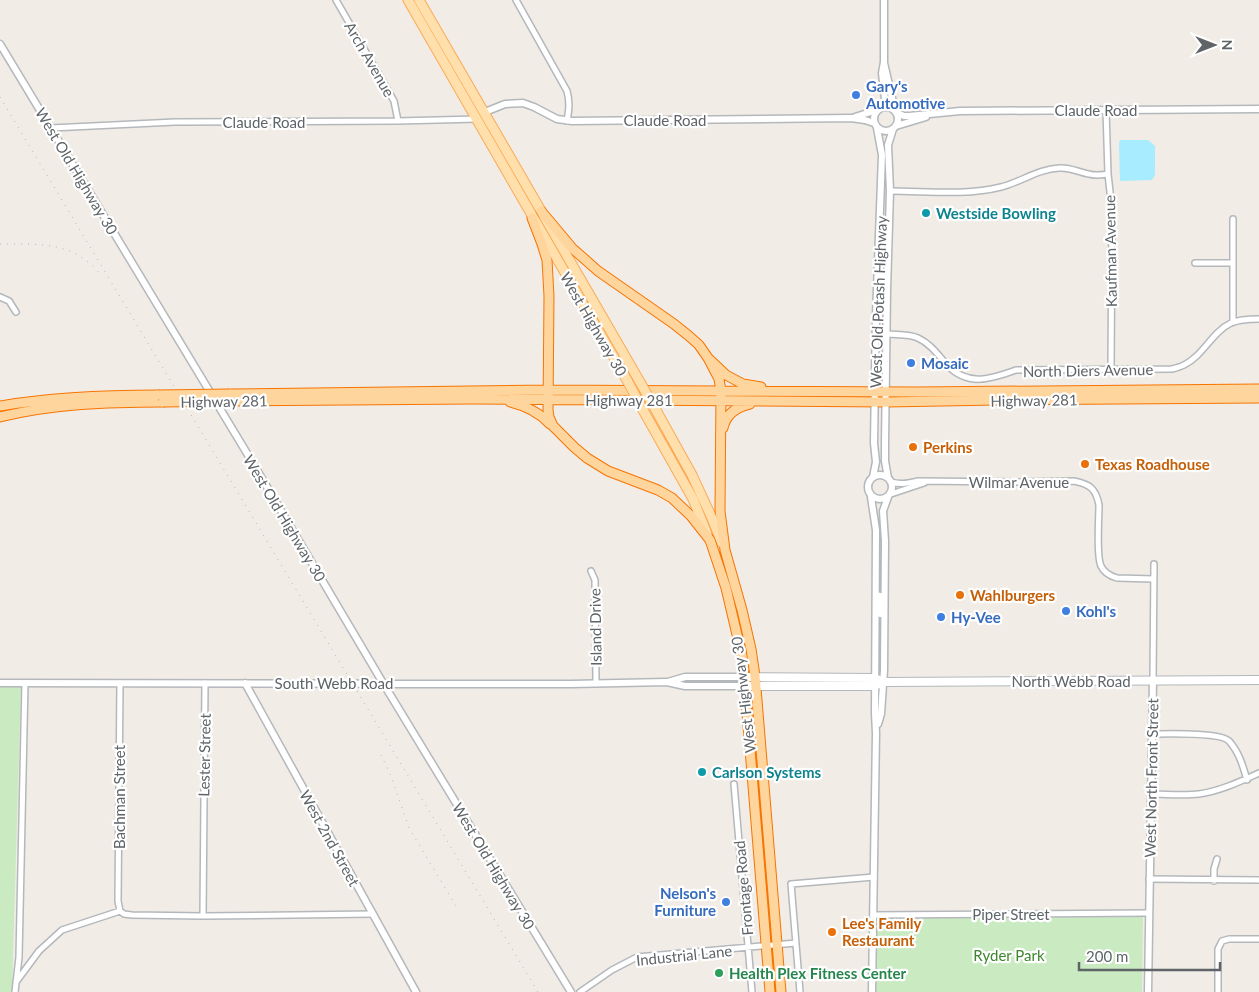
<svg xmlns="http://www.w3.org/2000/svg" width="1259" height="992" viewBox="0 0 1259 992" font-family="Lato,sans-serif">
  <rect width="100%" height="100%" fill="#f1ece6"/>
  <path fill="#caeac1" d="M0,687H21L12,992H0Z
    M1143,917L1142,992H876L877,918Z"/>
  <path fill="#a8ecff" d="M1120,140H1148L1155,146V175L1152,180L1120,181L1119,144Z"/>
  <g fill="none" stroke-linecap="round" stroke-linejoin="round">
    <g stroke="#b4b8bc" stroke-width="8">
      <path id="minor" d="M336,0L394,101L398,121
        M516,0L567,91C570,102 569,110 567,121
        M1106,110L1108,174L1112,210L1111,370
        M51,128L175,122L398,121L477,119
        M890,191C926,191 965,196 1001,187C1021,182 1038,169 1059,168C1070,167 1078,172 1089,174C1095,176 1101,175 1108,174
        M1195,263H1233
        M0,297L9,301L16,312
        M1233,322V219
        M888,334C898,335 909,334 918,338C931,344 938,355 947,365C968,387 991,379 1016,370L1172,369C1176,368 1180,367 1184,365C1203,356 1212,332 1231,323C1240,319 1250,319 1259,319
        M891,482C901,485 908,483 918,481L1020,482L1074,481C1090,484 1096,489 1099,505C1099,519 1096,555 1101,566C1104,573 1110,576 1117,578L1154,579
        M891,494L924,483
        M591,571L595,580L596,683
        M1153,680L1154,564
        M1152,734C1166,734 1220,732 1229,741C1239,752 1243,766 1247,780
        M734,784L752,992
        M1151,794C1166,794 1183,796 1199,794C1220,791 1239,782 1259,773
        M1149,879L1259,880
        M1214,881V869L1217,859
        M120,911L118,901L120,683
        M873,915L1148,913
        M203,916L205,683
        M16,982L39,951L62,930L120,911L124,914L132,915L203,916L373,914
        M15,992L19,957L25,683
        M580,992L612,970L637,957L796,943
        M800,992L791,884L874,877
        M1218,992V949L1222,941L1229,939H1259"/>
    </g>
    <g stroke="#b4b8bc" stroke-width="9">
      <path id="tertiary" d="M0,44L251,460L383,683L571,992
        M884,63L895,111
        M874 119a12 12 0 1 1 24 0a12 12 0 1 1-24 0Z
        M881,107L885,99L882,73L884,62V0
        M485,112L505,104L523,103L534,107L557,119L572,121L851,118L865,120L874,123
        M897,113L904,116H909L960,111L1259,109
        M855,117L877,110
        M896,126L926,117
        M879,272L882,275V293L885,303
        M868 487a12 12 0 1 1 24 0a12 12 0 1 1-24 0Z
        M873,477L876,462L874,443L876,316L882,155L877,128
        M888,478L885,461V444L887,290L890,191L888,145L893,129
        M871,497L876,530L875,713L876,733L872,992
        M876,595L880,596L881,614
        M668,682L685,677H744
        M0,683L571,684L667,682L685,686H745
        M245,683L416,992
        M878,724L881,714L884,670L885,541L883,511L888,497
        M1148,992L1153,680"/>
    </g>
    <g stroke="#b2b8bc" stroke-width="10">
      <path id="secondary" d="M744,677L875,678L883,682L1259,680
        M745,686H875L883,682"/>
    </g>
    <g stroke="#fca954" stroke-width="11">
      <path id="primary" d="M408,0L628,382
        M419,0L640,382
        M643,410L693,499L707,534
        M657,412L692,475L711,516L722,543"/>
    </g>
    <g stroke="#f77400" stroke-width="11">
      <path id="trunk" d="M541,211L572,248L598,271L674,324L689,336L699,345L708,358L726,375L743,384L761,387
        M532,218L542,244L547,260L549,296L548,410L549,417L553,426L574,447L587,458L608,471L658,490L672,498L691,516L710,540L726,588L742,656L744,677L770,992
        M708,358L719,379L721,391L720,511L725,550L742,610L751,649L755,676L781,992
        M229,394L548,390L917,392L1259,389
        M232,401L472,399L886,402L998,400L1259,398
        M510,402C526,406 539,412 550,424
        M0,406C52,397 105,395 158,395
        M0,417C53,404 108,402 163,402
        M723,428C726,414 736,407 750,404"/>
    </g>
    <use href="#minor" stroke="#fff" stroke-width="5"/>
    <use href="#tertiary" stroke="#fff" stroke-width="6"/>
    <use href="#secondary" stroke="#fff" stroke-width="8"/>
    <use href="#primary" stroke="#ffe0ad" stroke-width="9"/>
    <use href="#trunk" stroke="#ffd59e" stroke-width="9"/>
    <path stroke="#b5b6b7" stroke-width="1" stroke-dasharray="1 6" stroke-linecap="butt" d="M0,97L538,992
      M0,244C42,244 73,241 102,276
      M381,755L391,776L409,828L456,906"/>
    <g stroke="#fca954" stroke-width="11" stroke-linecap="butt">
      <path id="primary-bridge" d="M628,382L643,410
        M640,382L657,412"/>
    </g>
    <g stroke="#f77400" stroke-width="11" stroke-linecap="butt">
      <path id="trunk-bridge" d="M158,395L229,394
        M163,402L232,401"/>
    </g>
    <use href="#primary-bridge" stroke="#ffe0ad" stroke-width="9"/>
    <use href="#trunk-bridge" stroke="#ffd59e" stroke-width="9"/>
  </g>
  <g fill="#3f7fe0" stroke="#fff" stroke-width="2">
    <circle cx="856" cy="95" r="5"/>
    <circle cx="911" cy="363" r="5"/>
    <circle cx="1066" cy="611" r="5"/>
    <circle cx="941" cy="617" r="5"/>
    <circle cx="726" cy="902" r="5"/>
  </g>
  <g fill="#0f9aa8" stroke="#fff" stroke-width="2">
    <circle cx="926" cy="213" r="5"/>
    <circle cx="702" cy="772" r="5"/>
  </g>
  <g fill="#e8710a" stroke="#fff" stroke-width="2">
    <circle cx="913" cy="447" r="5"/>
    <circle cx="1085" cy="464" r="5"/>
    <circle cx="960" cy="595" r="5"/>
    <circle cx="832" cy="932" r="5"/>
  </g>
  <circle fill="#2e9e5b" stroke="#fff" stroke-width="2" cx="719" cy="973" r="5"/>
  <g text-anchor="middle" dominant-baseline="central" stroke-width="4.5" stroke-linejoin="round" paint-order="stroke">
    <g font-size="15" fill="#5e6468" stroke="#fff">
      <text transform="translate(370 59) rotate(60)">Arch Avenue</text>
      <text x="1096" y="110">Claude Road</text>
      <text x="665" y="120">Claude Road</text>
      <text x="264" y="122">Claude Road</text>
      <text transform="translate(77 171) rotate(59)">West Old Highway 30</text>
      <text transform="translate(1110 251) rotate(-91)">Kaufman Avenue</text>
      <text transform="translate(878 302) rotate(-88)">West Old Potash Highway</text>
      <text transform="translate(594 324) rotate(60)">West Highway 30</text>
      <text transform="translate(1088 370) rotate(-1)">North Diers Avenue</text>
      <text x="629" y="400">Highway 281</text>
      <text transform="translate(1034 400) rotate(-1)">Highway 281</text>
      <text transform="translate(224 401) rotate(-1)">Highway 281</text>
      <text x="1019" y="482">Wilmar Avenue</text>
      <text transform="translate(285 518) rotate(59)">West Old Highway 30</text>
      <text transform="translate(595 627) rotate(-91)">Island Drive</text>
      <text x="1071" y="681">North Webb Road</text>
      <text x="334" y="683">South Webb Road</text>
      <text transform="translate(743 695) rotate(-97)">West Highway 30</text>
      <text transform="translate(204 755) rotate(-89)">Lester Street</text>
      <text transform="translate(1151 778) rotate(-89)">West North Front Street</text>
      <text transform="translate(119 797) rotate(-90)">Bachman Street</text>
      <text transform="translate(330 838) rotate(61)">West 2nd Street</text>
      <text transform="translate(494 866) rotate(59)">West Old Highway 30</text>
      <text transform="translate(743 888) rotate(-95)">Frontage Road</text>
      <text x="1011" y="914">Piper Street</text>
      <text transform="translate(684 955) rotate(-6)">Industrial Lane</text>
    </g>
    <g font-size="15" font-weight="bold" fill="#366cbe" stroke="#fff" text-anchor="start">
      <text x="866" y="86">Gary's<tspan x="866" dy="17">Automotive</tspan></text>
      <text x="921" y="363">Mosaic</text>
      <text x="1076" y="611">Kohl's</text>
      <text x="951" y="617">Hy-Vee</text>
      <text x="716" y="893" text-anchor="end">Nelson's<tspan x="716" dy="17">Furniture</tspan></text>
    </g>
    <g font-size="15" font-weight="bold" fill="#0d838f" stroke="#fff" text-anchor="start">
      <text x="936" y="213">Westside Bowling</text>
      <text x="712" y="772">Carlson Systems</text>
    </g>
    <g font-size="15" font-weight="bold" fill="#c56008" stroke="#fff" text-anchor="start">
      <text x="923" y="447">Perkins</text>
      <text x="1095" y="464">Texas Roadhouse</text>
      <text x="970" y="595">Wahlburgers</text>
      <text x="842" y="923">Lee's Family<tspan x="842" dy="17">Restaurant</tspan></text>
    </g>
    <g font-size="15" fill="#3d862e" stroke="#fff">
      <text x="1009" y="955">Ryder Park</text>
    </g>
    <g font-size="15" font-weight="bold" fill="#27864d" stroke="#fff" text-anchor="start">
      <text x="729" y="973">Health Plex Fitness Center</text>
    </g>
  </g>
  <g transform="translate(1214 45) rotate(90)" stroke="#ffffff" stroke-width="4" paint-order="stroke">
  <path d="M0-4L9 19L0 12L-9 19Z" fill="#5e6468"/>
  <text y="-8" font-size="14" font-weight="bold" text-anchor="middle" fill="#5e6468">N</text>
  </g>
  <path d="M1079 962v8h141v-8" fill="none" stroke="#5e6468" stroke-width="2.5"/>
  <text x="1086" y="962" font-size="15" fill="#5e6468" stroke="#ffffff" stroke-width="4" paint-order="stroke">200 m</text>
</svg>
